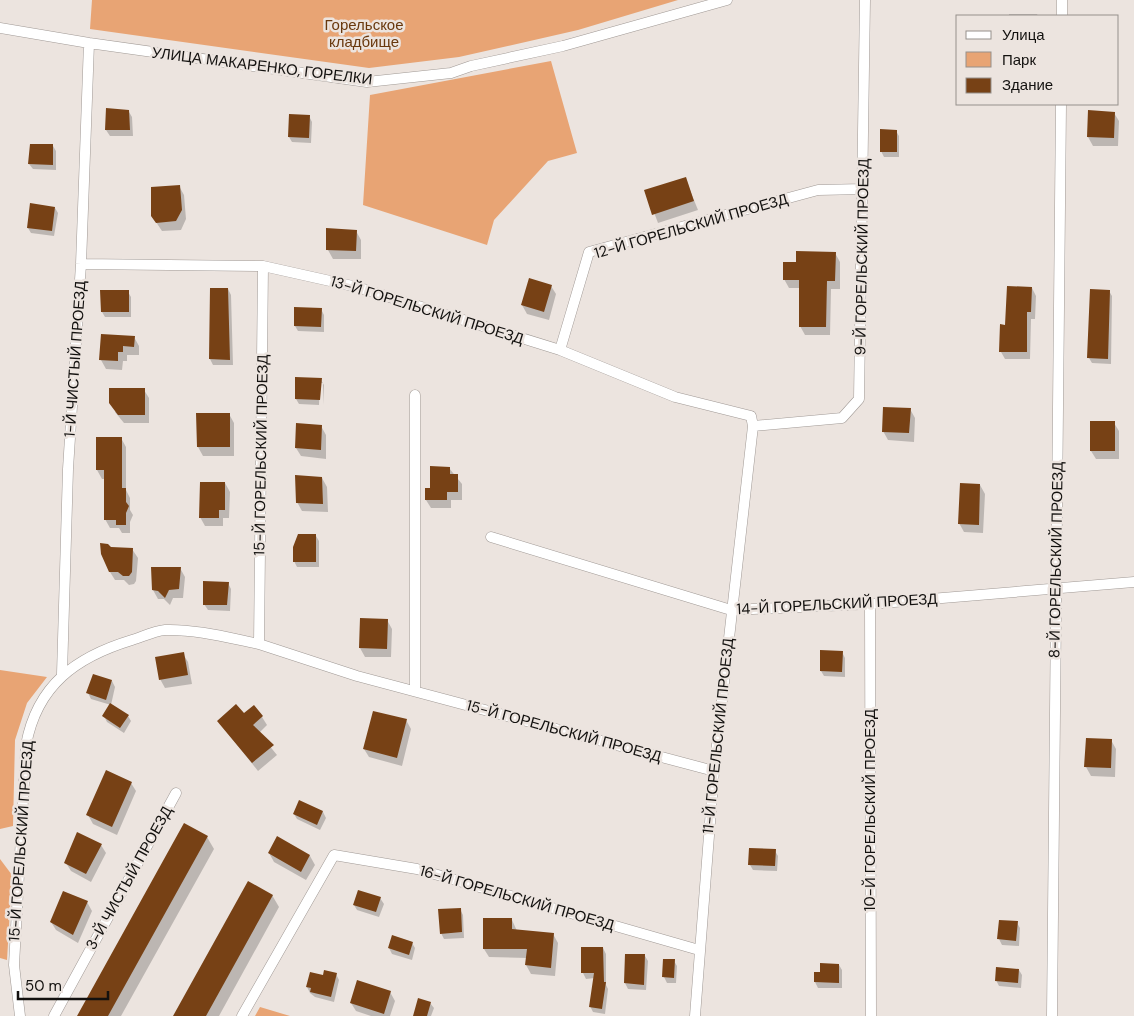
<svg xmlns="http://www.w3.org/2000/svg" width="1134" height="1016" viewBox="0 0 1134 1016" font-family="'DM Sans',sans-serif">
  <rect width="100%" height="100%" fill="#ece4df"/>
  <path fill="#e8a474" d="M92,0H678L578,30L459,57L369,68L90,29Z
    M551,61L577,153L548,161L494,220L487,245L363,205L370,95Z
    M0,670L47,677L27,703L15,740L13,826L0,829Z
    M0,859L12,875L7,960L0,958Z
    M260,1007L290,1016H255Z"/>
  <path fill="#0003" d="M1009,14H1037L1038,16H1009Z
    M107,110L129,112L132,117L133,136H110L106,130Z
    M1114,113L1119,121L1118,146H1093L1088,137Z
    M309,116L312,122L311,143L292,142L289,137Z
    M896,131L899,136V157H884L881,151Z
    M53,146L56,151V170L33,169L29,164Z
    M685,178L698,210L658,223L646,191Z
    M179,186L184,195L186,219L181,230L162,231L152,216Z
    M55,208L58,213L54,236L31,233L28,228Z
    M356,231L361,240V259H333L328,250Z
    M835,253L840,262V289H831L830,335H805L800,326L801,288H789L784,279L797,263Z
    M551,286L556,294L549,320L527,314L522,305Z
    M1032,288L1036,296L1035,319H1031L1030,359H1005L1001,352L1006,326Z
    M212,289H228L231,295L233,365H213L210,359Z
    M1109,291L1112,296L1111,364L1092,363L1089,358Z
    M128,292L131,297V317H105L102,312Z
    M321,309L324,315V332L298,331L295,326Z
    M102,335L134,337L139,346V355H127V361H123L122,370L106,369L101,360Z
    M321,380L324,385L323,405V383H320L319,405L299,404L296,399Z
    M144,390L149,398V423H124L115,412Z
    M910,409L915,418L914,442L888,440L883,431Z
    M229,414L234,423V456H203L198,447Z
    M1114,423L1119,431V459H1096L1091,451Z
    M321,426L326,435V459L301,456L296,448Z
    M121,438L126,447V490L130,498V510L133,515L130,522V533H122L119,528H110L105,519V479H102L97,470Z
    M449,468L462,484V500H451V508H431L426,500L431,489Z
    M322,478L327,487L328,512L302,511L297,502Z
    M225,483L230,492L229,518H223V526H205L200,517Z
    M980,485L985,494L983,533L964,532L959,523Z
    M316,536L319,541V567H297L294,561Z
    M110,548L132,549L138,558L136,581L134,584L129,585L124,580H115L110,572Z
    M180,568L185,577L183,598H173L170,605L164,599H158L153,590Z
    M228,583L231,589L230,611L208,610L204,604Z
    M387,620L392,629L391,657H365L360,648Z
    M842,652L845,658V677L824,676L821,671Z
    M183,654L188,662L192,684L165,688L160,679Z
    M112,681L115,687L111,705L91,699L88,693Z
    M244,714L262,717L267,725L259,733L277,755L258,771L218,721Z
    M104,716H128L131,721L124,733L107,722Z
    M406,720L411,729L402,766L369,757L364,749Z
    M1111,740L1116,749L1115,777L1091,776L1086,767Z
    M131,783L136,791L117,835L93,824L88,815Z
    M300,802L323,812L326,818L320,830L297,819L294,814Z
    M207,837L214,849L121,1016H80Z
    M101,845L106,853L91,882L71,871L66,863Z
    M775,851L778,856L777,871L753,870L750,865Z
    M269,853L310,856L315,865L306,880L274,862Z
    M272,895L279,907L219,1016H174Z
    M380,898L384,904L379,917L357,910L354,905Z
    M87,902L92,911L78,943L56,930L51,922Z
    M460,909L463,915L464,938L444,939L441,933Z
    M512,920L517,931L553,934L558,943L555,976L531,974L526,965L527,958L489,957L484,949Z
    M1017,923L1020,928L1019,946L1002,945L999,939Z
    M412,943L415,948L412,960L392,954L389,948Z
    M603,948L606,954V985L608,989L605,1014L593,1012L590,1006L595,978L586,979L583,973L582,949Z
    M627,955L645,956L648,961L646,990L628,989L625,983Z
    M674,961L677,966L676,983H667L664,977Z
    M839,965L842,970V988H818L815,982V973H822Z
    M1019,970L1022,975L1021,988L999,986L996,980Z
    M311,974L323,976L336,974L339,980L334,1002L315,997L310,993L307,987Z
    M390,992L395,1001L390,1016H371L356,1011L351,1003Z
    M430,1003L434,1008L431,1016H414Z"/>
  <path fill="#774115" d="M106,108L129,110L130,130H105Z
    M1088,110L1115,112L1114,138L1087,137Z
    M289,114L310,115L309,138L288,137Z
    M880,129L897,130V152H880Z
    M30,144H53V165L28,164Z
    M686,177L694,201L652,215L644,190Z
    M180,185L182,210L176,221L156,223L151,216V187Z
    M30,203L55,207L52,231L27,228Z
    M326,228L357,230L356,251L326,250Z
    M796,251L836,252L835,281H827L826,327H799V280H783V262H796Z
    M529,278L552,285L544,312L521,305Z
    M1007,286L1032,287L1031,312H1027V352H999L1000,324L1005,325Z
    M210,288H228L230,360L209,359Z
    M1090,289L1110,290L1108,359L1087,358Z
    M100,290H129V312H101Z
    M294,307L322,308L321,327L294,326Z
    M101,334L135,336L134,347L123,346V352H118V361L99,360Z
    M295,377L322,378L320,400L295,399Z
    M109,388H145V415H118L109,403Z
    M883,407L911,408L909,433L882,432Z
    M196,413H230V447H197Z
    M1090,421H1115V451H1090Z
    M296,423L322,425L321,450L295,448Z
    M96,437H122V488H126V502L129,506L126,513V525H116V520H104V470H96Z
    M430,466L450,467V474H458V492H447V500H425V488H430Z
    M295,475L322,477L323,504L296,503Z
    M200,482H225V510H219V518H199Z
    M960,483L980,484L979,525L958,524Z
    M298,534H316V562H293V547Z
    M100,543L108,544L111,547L133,548L132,572L129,576H123L118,572H109L101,554Z
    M151,567H181L179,589L169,590L165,598L158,591L152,590Z
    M203,581L229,582L227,605H203Z
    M360,618L388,619L387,649L359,648Z
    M820,650L843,651L842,672L820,671Z
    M184,652L188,675L159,680L155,657Z
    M93,674L112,680L106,700L86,693Z
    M110,703L129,715L120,728L102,716Z
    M236,704L244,713L254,705L263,716L253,725L274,745L252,763L217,721Z
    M373,711L407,719L397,758L363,749Z
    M1086,738L1112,739L1111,768L1084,767Z
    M106,770L132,782L112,827L86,815Z
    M299,800L323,811L317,825L293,814Z
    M184,823L208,836L108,1016H77Z
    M77,832L102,844L86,874L64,863Z
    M277,836L310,855L301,872L268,853Z
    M749,848L776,849L775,866L748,865Z
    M248,881L273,895L206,1016H173Z
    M358,890L381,897L376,912L353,905Z
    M63,891L88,901L73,935L50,922Z
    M461,908L462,932L440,934L438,909Z
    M483,918H512V929L554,933L551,968L525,965L527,949H483Z
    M999,920L1018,921L1016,941L997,939Z
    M392,935L413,942L409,955L388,948Z
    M581,947H603L604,982H606L602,1009L589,1007L594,973H581Z
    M625,954H645L644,985L624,983Z
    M663,959H675L674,978L662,977Z
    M820,963L839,964V983L814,982V972H820Z
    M996,967L1019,969L1018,983L995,981Z
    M324,970L337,973L331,997L310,992L311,988L306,987L310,972L323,975Z
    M357,980L391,991L384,1014L350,1003Z
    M418,998L431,1002L427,1016H413Z"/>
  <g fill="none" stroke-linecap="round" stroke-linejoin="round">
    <g stroke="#a09995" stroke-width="11">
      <path id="minor" d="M1062,16V0
        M0,28L89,43L367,82L451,73L471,66L563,46L727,0
        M81,264L263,266L357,287L560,350L675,397L751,416L753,426L714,771L695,1016
        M263,266L259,644L357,676L714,771
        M560,350L589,252L818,190L863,189
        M753,426L842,418L859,399L865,0
        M491,537L731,610L870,604L1134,582
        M870,604L871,1016
        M62,674L68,469L81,264L89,43
        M415,691V395
        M20,1016L14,965L26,745C37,685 76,657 132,640C142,637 154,631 165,630C196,629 229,638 259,644
        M54,1016L176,793
        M242,1016L334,855L417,869L699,950
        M1052,1016L1061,104"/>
    </g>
    <use href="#minor" stroke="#fff" stroke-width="10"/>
  </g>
  <g text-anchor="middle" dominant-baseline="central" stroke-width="5" stroke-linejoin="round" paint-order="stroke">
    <g font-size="15" fill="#69380d" stroke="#ece4df">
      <text x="364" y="25">Горельское<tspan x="364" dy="17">кладбище</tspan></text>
    </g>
    <g font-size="15" fill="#13110f" stroke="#ece4df">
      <text transform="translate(262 66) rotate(7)">УЛИЦА МАКАРЕНКО, ГОРЕЛКИ</text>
      <text transform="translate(691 226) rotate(-16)">12-Й ГОРЕЛЬСКИЙ ПРОЕЗД</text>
      <text transform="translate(862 257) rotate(-89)">9-Й ГОРЕЛЬСКИЙ ПРОЕЗД</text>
      <text transform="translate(427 310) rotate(17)">13-Й ГОРЕЛЬСКИЙ ПРОЕЗД</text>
      <text transform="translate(75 359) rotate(-86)">1-Й ЧИСТЫЙ ПРОЕЗД</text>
      <text transform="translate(261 455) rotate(-89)">15-Й ГОРЕЛЬСКИЙ ПРОЕЗД</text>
      <text transform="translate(1056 560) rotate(-89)">8-Й ГОРЕЛЬСКИЙ ПРОЕЗД</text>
      <text transform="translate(837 604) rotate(-3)">14-Й ГОРЕЛЬСКИЙ ПРОЕЗД</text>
      <text transform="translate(564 731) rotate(15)">15-Й ГОРЕЛЬСКИЙ ПРОЕЗД</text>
      <text transform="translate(718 736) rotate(-84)">11-Й ГОРЕЛЬСКИЙ ПРОЕЗД</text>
      <text transform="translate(870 810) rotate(-90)">10-Й ГОРЕЛЬСКИЙ ПРОЕЗД</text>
      <text transform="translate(21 841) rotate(-86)">15-Й ГОРЕЛЬСКИЙ ПРОЕЗД</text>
      <text transform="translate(129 878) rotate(-61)">3-Й ЧИСТЫЙ ПРОЕЗД</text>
      <text transform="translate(517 898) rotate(16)">16-Й ГОРЕЛЬСКИЙ ПРОЕЗД</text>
    </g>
  </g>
  <rect x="956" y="15" width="162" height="90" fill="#ece4df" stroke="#95908c"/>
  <rect x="966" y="31" width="25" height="8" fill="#ffffff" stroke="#95908c"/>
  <text x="1002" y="40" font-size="15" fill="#13110f">Улица</text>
  <rect x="966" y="52" width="25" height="15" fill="#e8a474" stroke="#95908c"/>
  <text x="1002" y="65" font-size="15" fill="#13110f">Парк</text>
  <rect x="966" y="78" width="25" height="15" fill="#774115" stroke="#95908c"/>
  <text x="1002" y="90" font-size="15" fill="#13110f">Здание</text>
  <path d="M18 991v8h90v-8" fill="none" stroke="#13110f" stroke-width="2.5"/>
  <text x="25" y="991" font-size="15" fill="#13110f" stroke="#ece4df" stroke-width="4" paint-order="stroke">50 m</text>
</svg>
